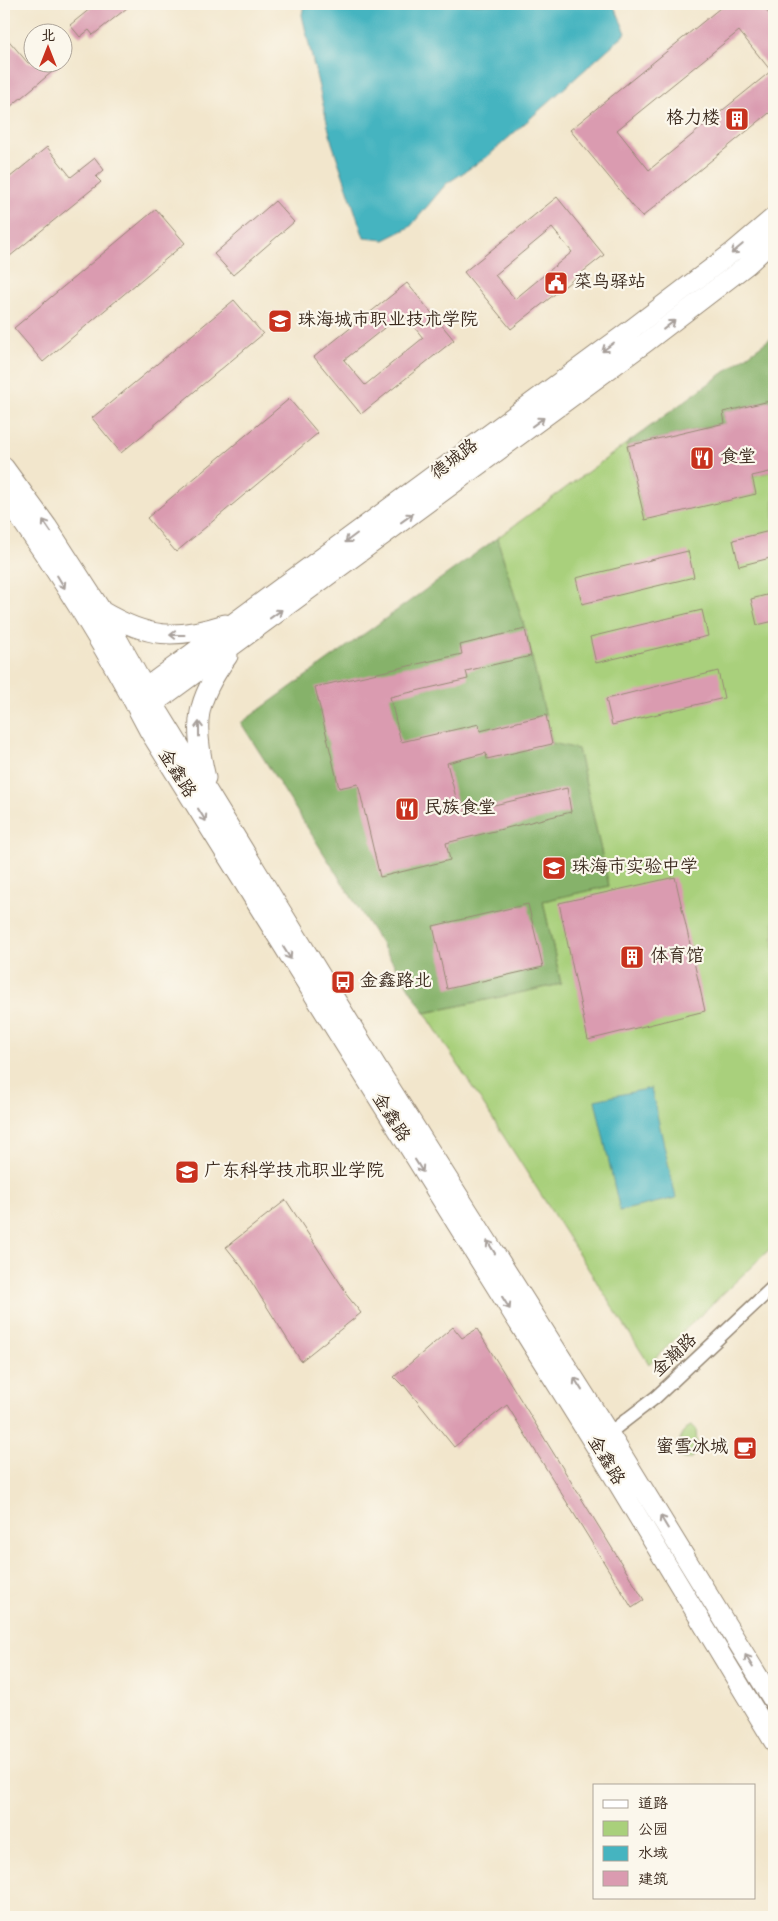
<svg xmlns="http://www.w3.org/2000/svg" width="778" height="1921" viewBox="0 0 778 1921" font-family="'Indie Flower','LXGW WenKai TC',sans-serif">
  <rect width="100%" height="100%" fill="#fbf7ec"/>
  <filter id="ink" filterUnits="userSpaceOnUse"><feTurbulence type="fractalNoise" baseFrequency=".02" numOctaves="2"/><feDisplacementMap in="SourceGraphic" scale="10" xChannelSelector="R" yChannelSelector="G"/><feConvolveMatrix kernelMatrix="1 2 1 2 8 2 1 2 1" color-interpolation-filters="sRGB"/></filter>
  <filter id="wash" filterUnits="userSpaceOnUse"><feTurbulence type="fractalNoise" baseFrequency=".0096" numOctaves="4" result="noise"/><feDisplacementMap in="SourceGraphic" scale="20" xChannelSelector="R" yChannelSelector="G"/><feGaussianBlur stdDeviation="1.12" result="paint"/><feColorMatrix in="noise" values="0 0 0 0 0 0 0 0 0 0 0 0 0 0 0 0 0 1.4 0 .05"/><feComposite in="paint" operator="in"/></filter>
  <g filter="url(#wash)">
    <rect width="100%" height="100%" fill="#f2e6cc"/>
    <path fill="#a9d07b" stroke="#727d4c" d="M626,444L644,518L756,494L752,476L774,471V1245L649,1364L425,1013L561,984L543,901L609,886L578,749L552,744L525,629L497,538Z
      M691,1426L696,1429L697,1446L695,1454L690,1459H683L679,1454C679,1442 679,1431 691,1426Z"/>
    <path fill="#86b26b" stroke="#606e44" d="M774,336V400L723,412L725,423L627,446L626,444Z
      M497,538L525,629L552,743L578,749L609,886L543,901L561,984L425,1013L241,723Z"/>
    <path fill="#45b4c0" stroke="#406f6f" d="M304,4H613L626,33L487,157L446,184L410,227L384,240L364,238L332,143L302,15Z
      M651,1088L676,1198L620,1211L595,1100Z"/>
    <g id="blocks">
      <path fill="#da9bb0" fill-rule="evenodd" d="M96,4H132L93,35L89,30L80,37L70,25Z
        M725,4H761L774,20V109L642,217L570,130ZM739,31L771,71L649,170L617,130Z
        M4,35L28,63L64,62L4,112Z
        M47,147L71,177L95,158L104,170L96,177L101,182L4,261V182Z
        M557,197L604,255L511,329L464,272ZM552,228L572,252L515,299L495,275Z
        M275,201L294,222L233,275L214,254Z
        M156,209L185,243L43,362L14,328Z
        M407,283L454,340L361,414L314,357ZM403,313L423,338L365,385L344,360Z
        M234,300L263,334L121,453L92,418Z
        M289,399L318,433L176,552L147,518Z
        M774,400V471L752,476L756,494L645,520L627,446L725,423L723,412Z
        M774,530V557L739,566L733,540Z
        M688,551L694,577L582,604L576,578Z
        M774,593V621L757,625L751,599Z
        M702,610L708,636L596,663L590,637Z
        M525,629L531,656L466,671L468,679L390,697L401,742L479,724L480,731L546,715L552,744L487,759L486,753L447,763L460,813L567,788L571,812L446,843L450,860L380,877L358,784L339,788L315,687L462,654L460,645Z
        M718,671L724,698L612,725L606,699Z
        M675,877L705,1011L588,1040L559,903Z
        M528,904L543,967L447,989L433,926Z
        M286,1200L346,1292L345,1293L361,1313L301,1361L242,1267L226,1247Z
        M453,1327L462,1338L477,1329L644,1600L632,1608L507,1405L454,1447L404,1385L403,1386L394,1377Z"/>
    </g>
  </g>
  <g filter="url(#ink)">
    <use href="#blocks" fill-opacity="0" stroke="#968875" stroke-width="1"/>
    <g fill="none" stroke-linecap="round" stroke-linejoin="round">
      <g stroke="#968875" stroke-width="15">
        <path id="street" d="M604,1437L656,1397L774,1286"/>
      </g>
      <g stroke="#968875" stroke-width="21">
        <path id="secondary" d="M4,467L47,526L102,611L154,704L377,1067L609,1433L774,1702
          M4,496C57,570 107,650 149,731L594,1444L774,1742
          M102,611C148,638 175,640 225,624
          M137,694L633,328L734,251L774,217
          M145,710L645,343L747,265L774,240
          M206,778C193,724 195,701 228,656"/>
      </g>
      <use href="#street" stroke="#fff" stroke-width="12"/>
      <use href="#secondary" stroke="#fff" stroke-width="19"/>
    </g>
    <defs><path id="oneway-shaft" d="M-6 0H5M1.5-3L5.5 0L1.5 3" fill="none" stroke-width="1.6" stroke-linecap="round" stroke-linejoin="round" transform="scale(1.25)"/></defs>
    <g stroke="#a79f9a">
      <use href="#oneway-shaft" transform="translate(737 249) rotate(140)"/>
      <use href="#oneway-shaft" transform="translate(669 325) rotate(-38)"/>
      <use href="#oneway-shaft" transform="translate(608 347) rotate(143)"/>
      <use href="#oneway-shaft" transform="translate(538 422) rotate(-36)"/>
      <use href="#oneway-shaft" transform="translate(407 518) rotate(-36)"/>
      <use href="#oneway-shaft" transform="translate(47 526) rotate(-124)"/>
      <use href="#oneway-shaft" transform="translate(351 538) rotate(143)"/>
      <use href="#oneway-shaft" transform="translate(61 582) rotate(59)"/>
      <use href="#oneway-shaft" transform="translate(276 614) rotate(-36)"/>
      <use href="#oneway-shaft" transform="translate(177 635) rotate(-180)"/>
      <use href="#oneway-shaft" transform="translate(199 729) rotate(-90)"/>
      <use href="#oneway-shaft" transform="translate(202 815) rotate(58)"/>
      <use href="#oneway-shaft" transform="translate(287 953) rotate(58)"/>
      <use href="#oneway-shaft" transform="translate(419 1166) rotate(58)"/>
      <use href="#oneway-shaft" transform="translate(491 1247) rotate(-122)"/>
      <use href="#oneway-shaft" transform="translate(506 1303) rotate(58)"/>
      <use href="#oneway-shaft" transform="translate(578 1384) rotate(-122)"/>
      <use href="#oneway-shaft" transform="translate(664 1522) rotate(-121)"/>
      <use href="#oneway-shaft" transform="translate(749 1661) rotate(-121)"/>
    </g>
  </g>
  <defs>
    <g id="building-square" transform="scale(1.25)"><rect x="-9" y="-9" width="18" height="18" rx="4" fill="#c8321e" stroke="#fbf7ec"/><path d="M-4-6H4V6H1V3H-1V6H-4ZM-2.5-4.3h1.7v1.8h-1.7ZM.8-4.3h1.7v1.8H.8ZM-2.5-1h1.7V.8h-1.7ZM.8-1h1.7V.8H.8Z" fill="#fff"/></g>
    <g id="civic-square" transform="scale(1.25)"><rect x="-9" y="-9" width="18" height="18" rx="4" fill="#c8321e" stroke="#fbf7ec"/><path d="M-.6-6.5H3V-4.5H.6V-3L4-1V1h2V6H-6V1h2V-1L-.6-3ZM-1.2 2.5V6h2.4V2.5Z" fill="#fff"/></g>
    <g id="university-square" transform="scale(1.25)"><rect x="-9" y="-9" width="18" height="18" rx="4" fill="#c8321e" stroke="#fbf7ec"/><path d="M0-5L7-2L0 1L-7-2ZM-4 1L0 2.5L4 1V4Q0 6-4 4Z" fill="#fff"/></g>
    <g id="restaurant-square" transform="scale(1.25)"><rect x="-9" y="-9" width="18" height="18" rx="4" fill="#c8321e" stroke="#fbf7ec"/><path d="M-5-6h1v4h1v-4h1v4h1v-4h1v5L-1.5 .5V6h-2V.5L-5-1ZM5-6V6H3V1.5H1.5Q1.5-4 5-6Z" fill="#fff"/></g>
    <g id="school-square" transform="scale(1.25)"><rect x="-9" y="-9" width="18" height="18" rx="4" fill="#c8321e" stroke="#fbf7ec"/><path d="M0-5L7-2L0 1L-7-2ZM-4 1L0 2.5L4 1V4Q0 6-4 4Z" fill="#fff"/></g>
    <g id="bus-square" transform="scale(1.25)"><rect x="-9" y="-9" width="18" height="18" rx="4" fill="#c8321e" stroke="#fbf7ec"/><path d="M-5-6H5V4H4V6H2V4H-2V6H-4V4H-5ZM-3.5-4V0h7V-4ZM-3.5 1.2v1.5H-2V1.2ZM2 1.2v1.5H3.5V1.2Z" fill="#fff"/></g>
    <g id="cafe-square" transform="scale(1.25)"><rect x="-9" y="-9" width="18" height="18" rx="4" fill="#c8321e" stroke="#fbf7ec"/><path d="M-5.5-4.5H6V0H3Q3 3.5 0 3.5H-2.5Q-5.5 3.5-5.5 0ZM3-3.2v2h1.7v-2ZM-6 4.5H4V6H-6Z" fill="#fff"/></g>
  </defs>
  <g fill-rule="evenodd">
    <use href="#building-square" x="737" y="119"/>
    <use href="#civic-square" x="556" y="283"/>
    <use href="#university-square" x="280" y="321"/>
    <use href="#restaurant-square" x="702" y="458"/>
    <use href="#restaurant-square" x="407" y="809"/>
    <use href="#school-square" x="554" y="868"/>
    <use href="#building-square" x="632" y="957"/>
    <use href="#bus-square" x="343" y="982"/>
    <use href="#university-square" x="187" y="1172"/>
    <use href="#cafe-square" x="745" y="1448"/>
  </g>
  <g text-anchor="middle" dominant-baseline="central" stroke-width="4.5" stroke-linejoin="round" paint-order="stroke">
    <g font-size="18" fill="#3b2a1e" stroke="#fbf7ec" text-anchor="start">
      <text x="720" y="119" text-anchor="end">格力楼</text>
      <text x="574" y="283">菜鸟驿站</text>
      <text x="298" y="321">珠海城市职业技术学院</text>
      <text x="720" y="458">食堂</text>
      <text x="424" y="809">民族食堂</text>
      <text x="572" y="868">珠海市实验中学</text>
      <text x="650" y="957">体育馆</text>
      <text x="360" y="982">金鑫路北</text>
      <text x="204" y="1172">广东科学技术职业学院</text>
      <text x="728" y="1448" text-anchor="end">蜜雪冰城</text>
    </g>
    <g font-size="18" fill="#3b2a1e" stroke="#fbf7ec">
      <text transform="translate(455 460) rotate(-37)">德城路</text>
      <text transform="translate(176 774) rotate(58)">金鑫路</text>
      <text transform="translate(390 1118) rotate(58)">金鑫路</text>
      <text transform="translate(675 1356) rotate(-43)">金瀚路</text>
      <text transform="translate(605 1461) rotate(59)">金鑫路</text>
    </g>
  </g>
  <rect width="778" height="1921" fill="none" stroke="#fbf7ec" stroke-width="20"/>
  <rect x="593" y="1784" width="162" height="115" fill="#fbf7ec" stroke="#aea59a"/>
  <rect x="603" y="1800" width="25" height="8" fill="#ffffff" stroke="#aea59a"/>
  <text x="638" y="1808" font-size="15" fill="#3b2a1e">道路</text>
  <rect x="603" y="1821" width="25" height="15" fill="#a9d07b" stroke="#aea59a"/>
  <text x="638" y="1834" font-size="15" fill="#3b2a1e">公园</text>
  <rect x="603" y="1846" width="25" height="15" fill="#45b4c0" stroke="#aea59a"/>
  <text x="638" y="1858" font-size="15" fill="#3b2a1e">水域</text>
  <rect x="603" y="1871" width="25" height="15" fill="#da9bb0" stroke="#aea59a"/>
  <text x="638" y="1884" font-size="15" fill="#3b2a1e">建筑</text>
  <g transform="translate(48 48)"><circle r="24" fill="#fbf7ec" stroke="#aea59a"/>
  <path d="M0-4L9 19L0 12L-9 19Z" fill="#c8321e"/>
  <text y="-8" font-size="14" font-weight="bold" text-anchor="middle" fill="#3b2a1e">北</text>
  </g>
</svg>
